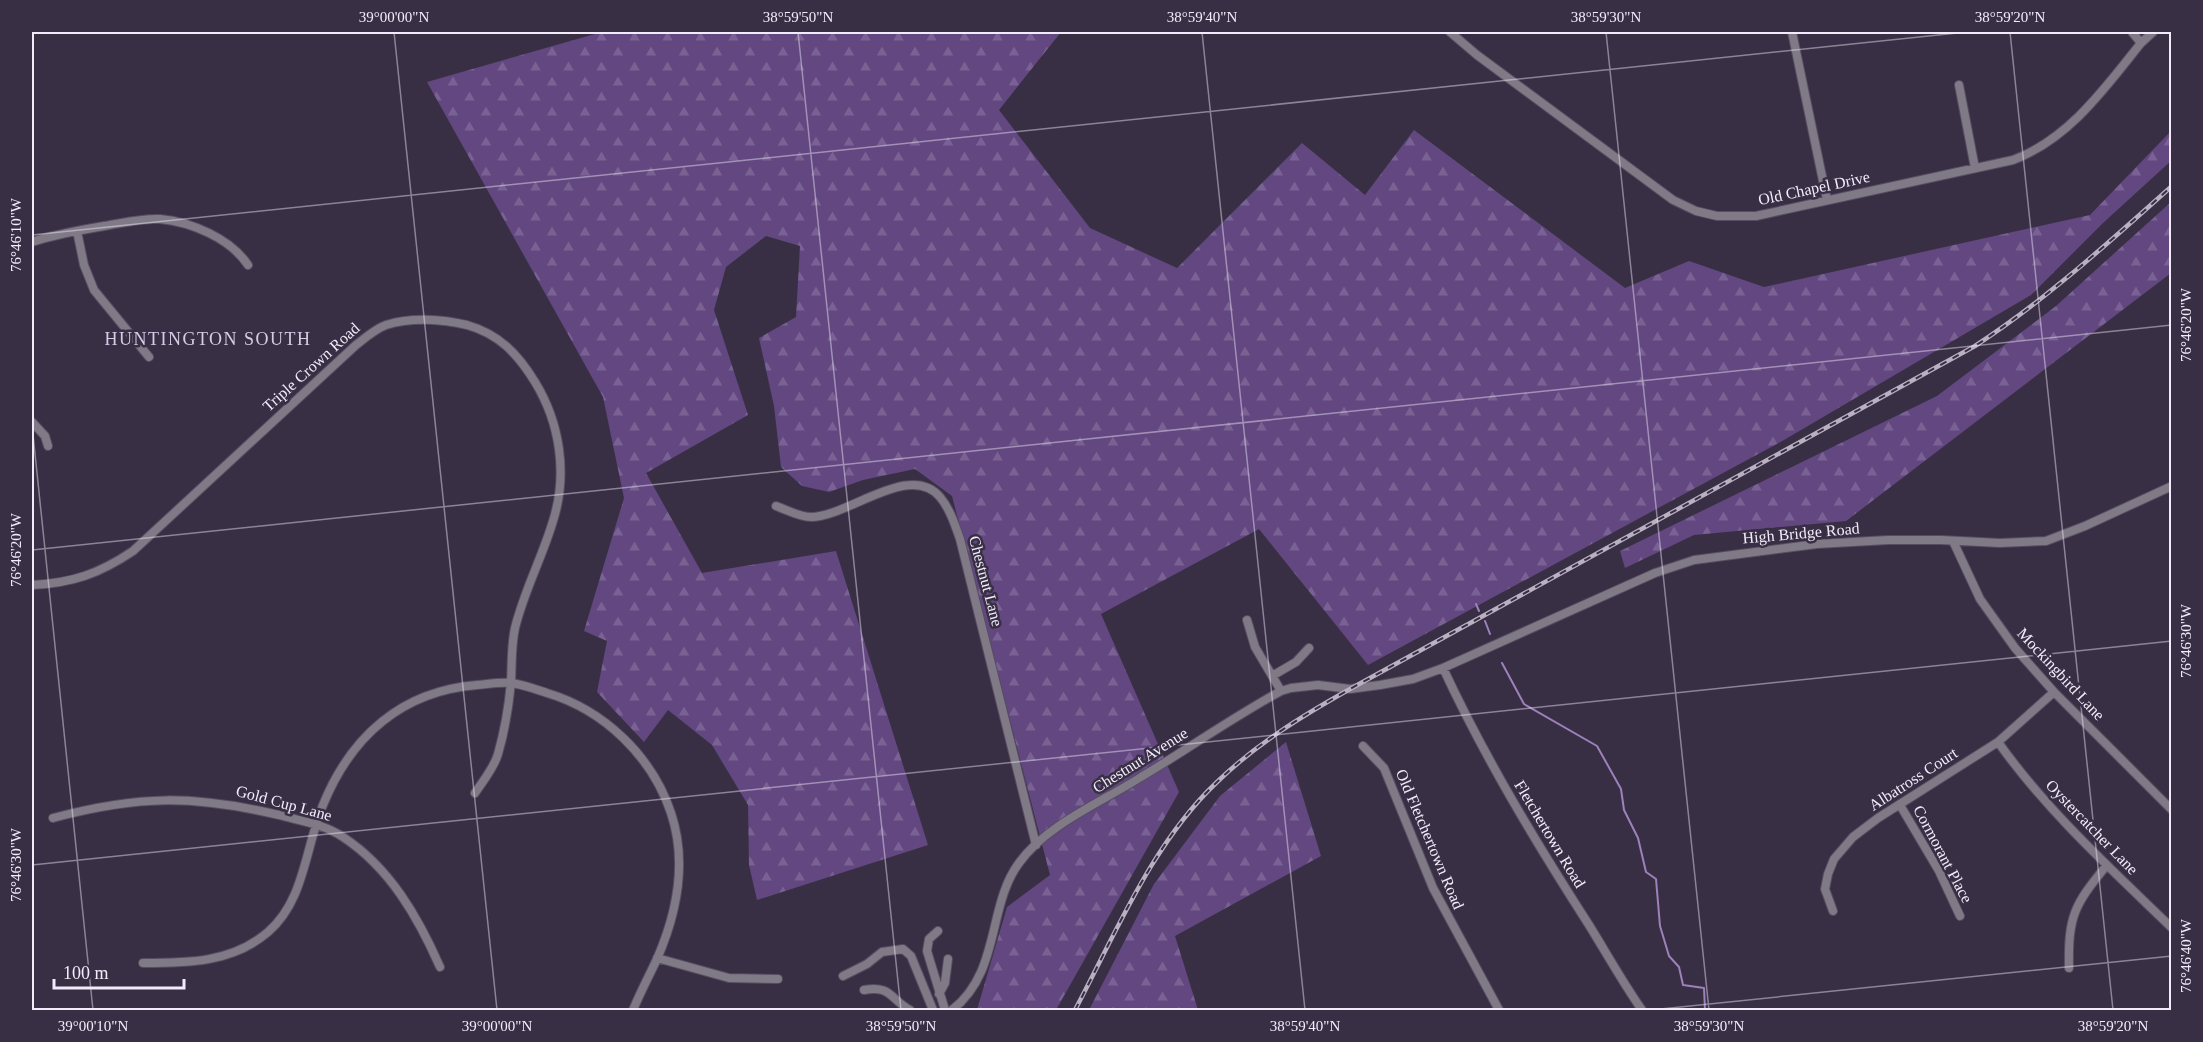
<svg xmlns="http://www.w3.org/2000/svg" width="2203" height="1042" viewBox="0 0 2203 1042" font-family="Georgia,serif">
  <defs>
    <pattern id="forest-firs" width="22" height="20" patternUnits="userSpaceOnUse" patternTransform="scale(1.5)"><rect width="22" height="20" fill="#624780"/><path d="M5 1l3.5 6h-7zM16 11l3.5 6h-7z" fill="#796293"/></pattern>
  </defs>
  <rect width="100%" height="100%" fill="#392f45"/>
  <path fill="url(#forest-firs)" d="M602,32H1061L999,110L1090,228L1177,268L1302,143L1365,195L1414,130L1625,288L1689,261L1764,287L2090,215L2171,131L2172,160L2103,223L2031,295L1784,440L1368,665L1259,529L1101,614L1179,792L1056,1010H977L1007,907L1050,875L952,496L915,469L863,480L829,492L802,486L781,467L774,406L759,338L796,317L800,246L766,236L726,267L714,310L748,415L646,473L702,573L836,551L928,845L757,900L749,865L748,805L712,745L668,710L644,742L597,692L607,641L584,631L624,498L603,397L427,82Z
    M2171,202V273L1846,521L1694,535L1625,568L1620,551L1937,396L2056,306Z
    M1286,742L1321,856L1175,936L1198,1010H1089L1154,884L1220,796Z"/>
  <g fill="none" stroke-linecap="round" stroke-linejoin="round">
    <path stroke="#9d81bb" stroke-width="2" d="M1476,604L1479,611
      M1485,621L1490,634
      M1502,663L1524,704L1597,746L1621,789L1624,810L1638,838L1646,872L1656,879L1660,926L1669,956L1679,967L1683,985L1704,988L1705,1010"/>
    <g stroke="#574d62" stroke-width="10">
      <path id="minor" d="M1450,32L1477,55L1673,200L1696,211L1717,216H1756L2013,160C2069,139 2105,88 2141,43L2153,32
        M1792,32L1827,200
        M2132,32L2141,43
        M1959,85L1975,168
        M77,231L84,265L94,290L149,357
        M32,242C55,234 80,230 104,226C123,223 141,218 160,219C191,222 230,238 248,265
        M32,422L45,436L48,446
        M776,506C787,510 799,517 811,517C848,517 910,461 940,497C950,509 955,525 960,539L1036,845
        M1953,541L1980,599L2015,648L2054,692L2172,810
        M32,585C72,583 99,574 133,551L356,345C365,338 375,329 386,325C411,317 442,319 467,325C499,334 518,354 535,382C560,423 568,474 553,521C542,558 524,591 515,628C511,646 512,664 511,682C509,704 504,733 498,754C494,768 483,781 475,793
        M1247,620L1255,647L1281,691
        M1443,668C1485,758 1535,841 1589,925C1607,954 1623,983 1642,1010
        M1272,676L1296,662L1309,648
        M1998,742C2047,811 2111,869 2172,928
        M1363,746L1384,768L1433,888L1499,1010
        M1900,805L1939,871L1960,916
        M53,818C139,795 193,795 279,815C301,821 324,824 343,837C390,868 418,917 440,967
        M1833,911L1825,889L1828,874L1834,859L1853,837L1878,818L1998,742L2054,692
        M938,931L929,939L927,951L945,1010
        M657,958L729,978L778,979
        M143,963C187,963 232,963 268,932C305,900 305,848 323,805C351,736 402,691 477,685C488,684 500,682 510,683C522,684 535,689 547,693C604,710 652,756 671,813C687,861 677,913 657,959C649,976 640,993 633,1010
        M2069,968C2068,916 2074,905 2107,865
        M843,976L867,964L882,952L903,949L911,956L933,1010
        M864,990C891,985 890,999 910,1010
        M939,994L945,983L948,959
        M952,1010C1001,972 987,906 1019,863C1046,825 1102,802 1141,777C1188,749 1233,717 1281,691L1291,688L1318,685L1350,689L1380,685L1413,679L1443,668L1655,573L1694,560L1817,544L1888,540H1941L2000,543L2046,541L2085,526L2172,486"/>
    </g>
    <use href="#minor" stroke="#7f7a86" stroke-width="8"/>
    <g stroke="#b9b1c2" stroke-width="4.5">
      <path id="rail" d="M1075,1010C1116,933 1152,844 1216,783C1256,744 1302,716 1350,689L1975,346C2047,299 2108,243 2172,186"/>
    </g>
    <use href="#rail" stroke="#392f45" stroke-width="2" stroke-dasharray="7" stroke-linecap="butt"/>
  </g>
  <path fill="none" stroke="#f2ecfa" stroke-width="1.5" stroke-opacity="0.45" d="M394,32L497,1010M798,32L901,1010M1202,32L1305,1010M1606,32L1709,1010M2010,32L2113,1010M32,235L1967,32M32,425L93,1010M32,550L2172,325M32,865L2172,641M1651,1010L2172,956"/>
  <g text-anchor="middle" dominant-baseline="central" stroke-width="5" stroke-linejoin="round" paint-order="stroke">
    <g font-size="16" fill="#f2ecfa" stroke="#392f45">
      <text transform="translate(1814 188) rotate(-12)">Old Chapel Drive</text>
      <text transform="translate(311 367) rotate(-42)">Triple Crown Road</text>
      <text transform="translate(1801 533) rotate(-5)">High Bridge Road</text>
      <text transform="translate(986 581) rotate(75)">Chestnut Lane</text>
      <text transform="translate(2061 674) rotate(47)">Mockingbird Lane</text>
      <text transform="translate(1140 760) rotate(-32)">Chestnut Avenue</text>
      <text transform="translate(1913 779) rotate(-33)">Albatross Court</text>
      <text transform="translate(284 803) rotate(15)">Gold Cup Lane</text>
      <text transform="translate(2092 827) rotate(46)">Oystercatcher Lane</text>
      <text transform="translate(1550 834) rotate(59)">Fletchertown Road</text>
      <text transform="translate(1430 839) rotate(67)">Old Fletchertown Road</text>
      <text transform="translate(1943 854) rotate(62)">Cormorant Place</text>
    </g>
    <g font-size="18" letter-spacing="1.5" fill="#d7cce7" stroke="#392f45">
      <text x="208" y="339">HUNTINGTON SOUTH</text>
    </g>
  </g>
  <rect width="2203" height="1042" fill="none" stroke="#392f45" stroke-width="66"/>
  <path d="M54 979v9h130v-9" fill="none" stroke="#f2ecfa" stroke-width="3"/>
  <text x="63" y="979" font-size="18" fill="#f2ecfa" stroke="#392f45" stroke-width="4.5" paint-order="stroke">100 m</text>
  <rect x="33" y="33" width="2137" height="976" fill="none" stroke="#f2ecfa" stroke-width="2"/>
  <g font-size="15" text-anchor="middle" fill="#f2ecfa">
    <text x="394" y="22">39°00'00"N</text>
    <text x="798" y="22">38°59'50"N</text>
    <text x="1202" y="22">38°59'40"N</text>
    <text x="1606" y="22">38°59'30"N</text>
    <text x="2010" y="22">38°59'20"N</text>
    <text transform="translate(16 235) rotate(-90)" y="5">76°46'10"W</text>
    <text transform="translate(2186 325) rotate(-90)" y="5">76°46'20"W</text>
    <text transform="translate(16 550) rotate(-90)" y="5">76°46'20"W</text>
    <text transform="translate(2186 641) rotate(-90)" y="5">76°46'30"W</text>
    <text transform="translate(16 865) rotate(-90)" y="5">76°46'30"W</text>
    <text transform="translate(2186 956) rotate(-90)" y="5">76°46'40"W</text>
    <text x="93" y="1031">39°00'10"N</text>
    <text x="497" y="1031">39°00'00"N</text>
    <text x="901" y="1031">38°59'50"N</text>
    <text x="1305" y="1031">38°59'40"N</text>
    <text x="1709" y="1031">38°59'30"N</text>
    <text x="2113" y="1031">38°59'20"N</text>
  </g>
</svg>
